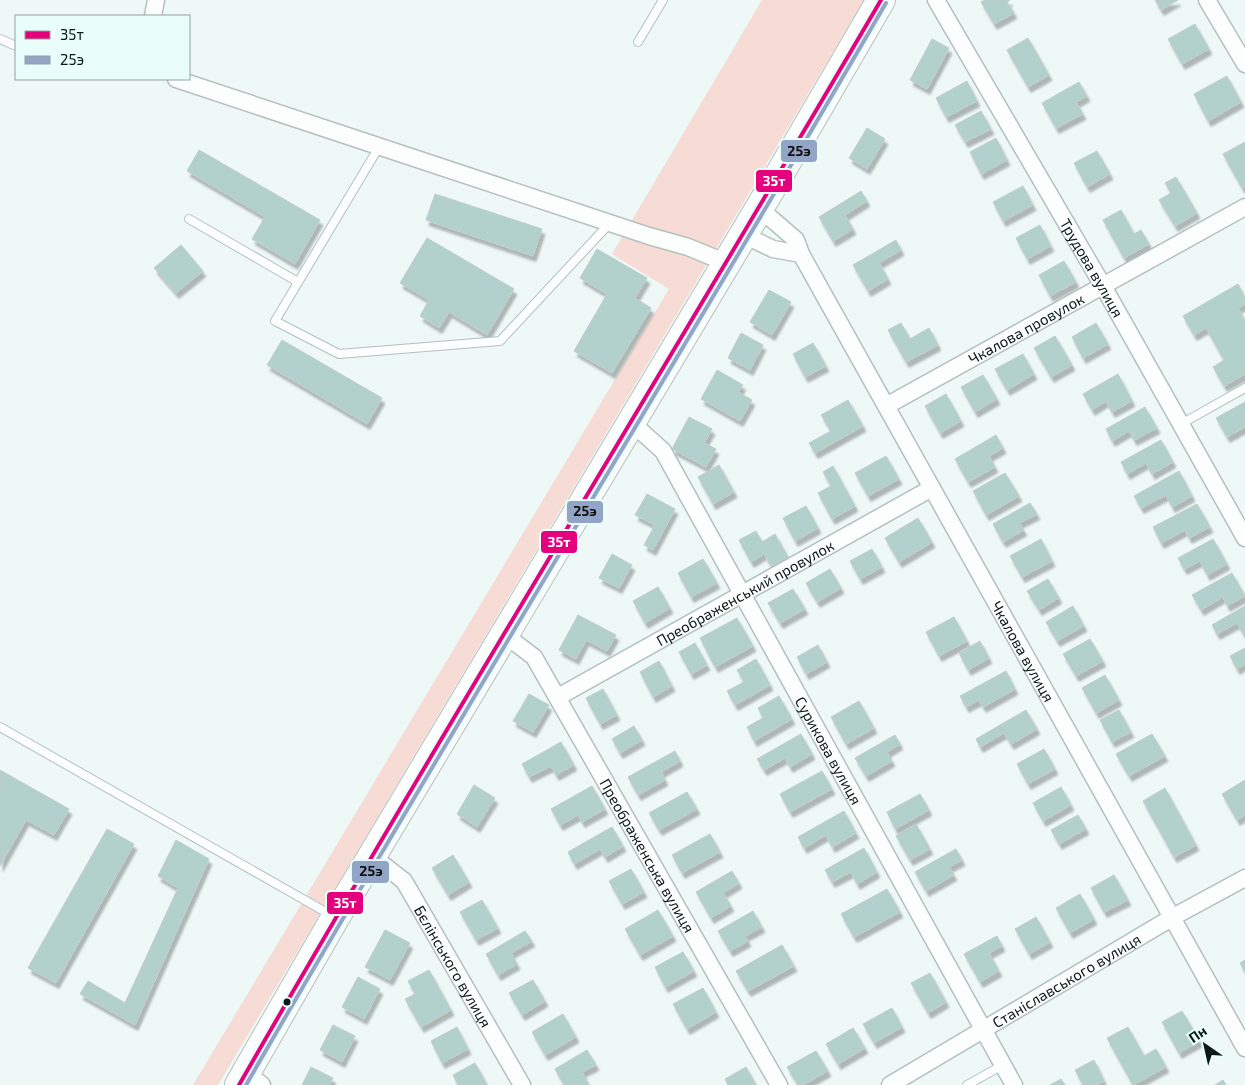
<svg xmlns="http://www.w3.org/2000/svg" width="1245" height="1085" viewBox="0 0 1245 1085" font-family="'Exo 2',sans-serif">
  <defs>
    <filter id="shadow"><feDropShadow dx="3" dy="5.5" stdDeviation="1" flood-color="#0004"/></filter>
  </defs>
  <rect width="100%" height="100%" fill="#eef9f7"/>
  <path fill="#f6dcd4" d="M762,0H864L218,1085H193L669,289L612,254Z"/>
  <path fill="#b2d1cd" stroke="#c0ccc9" filter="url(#shadow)" d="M985,0H1010L1007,2L1014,13L994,24L981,2Z
    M1155,0H1178L1161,10Z
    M1195,24L1209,49L1182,64L1168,39Z
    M1028,38L1049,75L1028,87L1007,50Z
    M932,39L949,48L927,89L910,80Z
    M1227,76L1241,102L1208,121L1194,94Z
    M967,81L977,101L946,117L936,98Z
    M1079,82L1087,96L1076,102L1083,114L1056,128L1042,103Z
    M981,111L991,129L965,142L955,125Z
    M867,128L885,139L867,169L849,158Z
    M996,138L1007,160L981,174L970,152Z
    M1245,142V187L1242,188L1223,154Z
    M199,150L320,220L295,264L252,239L265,217L187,171Z
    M1097,151L1110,174L1087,187L1074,163Z
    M1176,177L1197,213L1175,226L1159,200L1171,193L1165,183Z
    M1023,186L1033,205L1003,221L993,202Z
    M861,191L867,201L845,215L853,229L833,241L819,217Z
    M435,194L542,229L533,256L426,220Z
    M1121,210L1134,234L1141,230L1149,244L1124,258L1103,220Z
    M1040,225L1051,246L1027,259L1016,238Z
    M427,238L514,289L487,335L449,312L439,328L420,316L429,300L400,283Z
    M896,240L901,250L879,263L888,279L868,291L853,265Z
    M181,245L203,271L176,293L154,268Z
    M597,249L647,278L635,298L651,308L612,373L574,351L607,294L580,278Z
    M1064,261L1076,282L1050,296L1039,275Z
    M1238,284L1245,298V304L1238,308L1245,321V374L1224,386L1213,367L1224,360L1206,328L1194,335L1183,316Z
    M769,290L791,302L772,335L750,322Z
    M901,323L910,339L929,328L938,345L906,362L888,330Z
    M1096,323L1108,344L1083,358L1072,337Z
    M741,333L763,345L750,370L728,358Z
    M1055,336L1072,365L1051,377L1034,348Z
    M282,340L382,398L367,424L267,365Z
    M813,343L826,366L805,377L793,354Z
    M1023,354L1034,374L1007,390L995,369Z
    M717,370L743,385L738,392L752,400L740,421L701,399Z
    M1118,374L1132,401L1112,412L1106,401L1092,410L1083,394Z
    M983,375L997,399L975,412L961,387Z
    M946,394L961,421L940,433L925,406Z
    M848,400L863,426L815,453L809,443L831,431L821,415Z
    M1245,402V427L1227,437L1216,418Z
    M1145,407L1157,428L1134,440L1129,431L1112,441L1106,429Z
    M689,417L712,429L704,443L716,449L706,467L672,449Z
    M996,435L1003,448L989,456L995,467L968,482L955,459Z
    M1161,440L1173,462L1152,474L1146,463L1127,474L1121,462Z
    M886,456L899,479L868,496L855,473Z
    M719,465L734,492L713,504L698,477Z
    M833,466L855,506L832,519L818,493L831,486L823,472Z
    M1179,471L1192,496L1172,507L1166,495L1141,508L1134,496Z
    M1005,473L1019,496L986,515L973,491Z
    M647,494L675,509L653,550L644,545L655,525L635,515Z
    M1030,503L1037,514L1019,523L1024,530L1003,542L993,524Z
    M1197,504L1210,527L1189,538L1185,530L1161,543L1153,527Z
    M806,506L818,528L795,541L783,518Z
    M918,518L932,542L899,562L885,538Z
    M756,531L762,542L775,534L788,557L771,566L764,554L751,562L739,540Z
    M1041,539L1052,561L1022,577L1010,556Z
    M1213,539L1227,564L1207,575L1200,561L1184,569L1178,558Z
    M872,549L882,567L860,579L850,561Z
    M612,554L632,565L619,588L599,578Z
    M703,559L717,583L691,597L678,573Z
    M830,569L841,588L817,602L806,583Z
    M1232,573L1245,596L1227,606L1223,597L1201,610L1192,595Z
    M1048,579L1059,598L1039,610L1027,591Z
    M658,587L670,608L645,623L633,601Z
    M793,589L805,609L780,623L768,603Z
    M1073,606L1084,626L1057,641L1046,622Z
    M1245,606V632L1243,633L1237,623L1217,634L1212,625Z
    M578,615L616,635L607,651L586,640L576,659L559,650Z
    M954,617L967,641L939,656L926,632Z
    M737,618L753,646L715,667L700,638Z
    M1090,639L1103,661L1076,676L1063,654Z
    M980,641L989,658L968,670L959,653Z
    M695,643L707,665L691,674L679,652Z
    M818,645L827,662L806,674L797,657Z
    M1245,648V664L1237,669L1230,656Z
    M756,659L770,685L735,705L727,691L744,682L737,670Z
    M659,661L672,686L653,697L640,672Z
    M1006,671L1015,689L983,707L979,700L966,707L960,696Z
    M1105,675L1119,700L1096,713L1082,688Z
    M603,689L617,715L600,724L586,698Z
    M529,694L549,705L533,732L513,721Z
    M779,696L792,719L754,741L747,727L763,718L758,708Z
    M859,701L874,728L846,744L831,717Z
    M1026,710L1037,729L1011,744L1004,733L980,747L976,739Z
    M1119,710L1131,732L1112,742L1100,720Z
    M634,726L642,740L620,753L612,739Z
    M801,734L812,754L790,767L785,758L764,770L757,759Z
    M1152,734L1165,756L1129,776L1116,754Z
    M895,735L900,744L887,752L892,761L866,776L855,758Z
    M561,742L574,765L556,775L551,766L529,777L522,764Z
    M1044,749L1055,769L1028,784L1017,764Z
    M675,751L680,761L661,772L665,780L638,795L628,777Z
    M0,770L69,809L54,835L26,820L0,866Z
    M822,771L832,789L790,812L780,794Z
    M1245,780V815L1237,820L1222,794Z
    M474,785L495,798L477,827L457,814Z
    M592,786L605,809L582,822L578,815L560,825L551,809Z
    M1061,787L1071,805L1043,821L1033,803Z
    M1165,788L1196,845L1174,857L1143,801Z
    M687,792L697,809L659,830L649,813Z
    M920,794L929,810L895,829L887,812Z
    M844,811L856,833L832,847L826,835L804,848L798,837Z
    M1078,815L1086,829L1059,844L1051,830Z
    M916,824L930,849L910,860L896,836Z
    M612,827L623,846L605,857L600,849L574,864L568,852Z
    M107,829L134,844L56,983L28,968Z
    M710,834L720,852L682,873L672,855Z
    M176,840L209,859L135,1025L80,994L88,981L125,1003L178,888L158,876Z
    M864,848L877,872L857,884L851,872L832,882L825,870Z
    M956,849L962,860L949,867L954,875L926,891L915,872Z
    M453,855L469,882L448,895L432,868Z
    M631,869L644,892L622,904L609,881Z
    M732,871L739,883L723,893L731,906L711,918L696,892Z
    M1114,875L1128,900L1104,912L1091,888Z
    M887,889L900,912L854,937L841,914Z
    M1080,894L1094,919L1070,933L1056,908Z
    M482,900L498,928L476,940L460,912Z
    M658,910L673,936L640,955L625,929Z
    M753,911L762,927L745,936L748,941L730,951L718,931Z
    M1036,917L1050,942L1029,954L1015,929Z
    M385,930L410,943L390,980L365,967Z
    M525,931L532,941L511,953L517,964L498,975L486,954Z
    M997,936L1002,946L989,953L999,971L980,982L964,954Z
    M782,945L794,966L748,991L736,971Z
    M683,952L694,971L665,987L655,967Z
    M1245,960V972L1240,963Z
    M429,970L451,1010L421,1027L405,999L415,994L408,981Z
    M930,973L946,1002L928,1013L911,983Z
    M358,977L380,989L364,1019L342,1007Z
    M533,980L545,1001L522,1015L509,993Z
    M703,988L716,1012L687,1029L673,1004Z
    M892,1008L902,1027L874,1043L863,1024Z
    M1182,1011L1200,1041L1179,1053L1162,1022Z
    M563,1014L576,1037L545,1055L532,1032Z
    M333,1025L355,1036L342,1062L320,1050Z
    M457,1027L468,1049L442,1063L431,1041Z
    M1128,1027L1144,1056L1156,1049L1166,1067L1133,1085L1107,1038Z
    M853,1028L865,1048L838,1064L826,1044Z
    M587,1050L596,1065L582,1072L589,1085H564L555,1069Z
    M816,1051L828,1071L803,1085H798L787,1067Z
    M1094,1060L1104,1081L1096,1085H1083L1075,1070Z
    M475,1063L487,1085H458L453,1075Z
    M311,1067L333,1078L329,1085H302Z
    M746,1067L756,1085H728L725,1079Z
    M1061,1079L1065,1085H1050Z
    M1223,1080L1226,1085H1215Z"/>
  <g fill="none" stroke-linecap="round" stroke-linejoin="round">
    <g stroke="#b4c0bd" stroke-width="10">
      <path id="lane" d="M0,39L16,46
        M638,42L663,0
        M379,147L275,321L339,354L500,341L610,223
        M189,219L298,282
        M1181,424L1245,388
        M0,727L331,915
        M967,1085L1003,1065"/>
    </g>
    <g stroke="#b4c0bd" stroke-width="19">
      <g id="street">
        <path id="s1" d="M936,0L1103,286L1245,538"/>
        <path d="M1207,0L1245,64"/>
        <path d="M153,16L156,0"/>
        <path d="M176,79L649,236L688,247L727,263"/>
        <path id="s2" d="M759,208L796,240L801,254L1245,1048"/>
        <path d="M744,235L773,249L801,254"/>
        <path id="s3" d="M886,406L1245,207"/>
        <path id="s4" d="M632,423L663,451L1014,1085"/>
        <path id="s5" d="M505,635L534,657L779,1085"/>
        <path id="s6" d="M558,697L932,488"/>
        <path id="s7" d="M372,856L404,881L522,1085"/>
        <path d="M246,1072L262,1085"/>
        <path id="s8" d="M890,1085L1173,917L1245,878"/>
      </g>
    </g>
    <g stroke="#b4c0bd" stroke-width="30">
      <path id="highway" d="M239,1085L335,918L775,182L881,0"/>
    </g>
    <use href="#lane" stroke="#fcfefe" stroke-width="8"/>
    <use href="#street" stroke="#fcfefe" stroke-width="16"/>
    <use href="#highway" stroke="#fcfefe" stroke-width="28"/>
    <g stroke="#e9fefa" stroke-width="8">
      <path id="bus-1" d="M239,1085C448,721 669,363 881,0"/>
    </g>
    <g stroke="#e9fefa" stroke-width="8">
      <path id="bus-2" d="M246,1085C455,722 676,365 886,3"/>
    </g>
    <use href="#bus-1" stroke="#e5007d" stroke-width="4"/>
    <use href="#bus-2" stroke="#93a5c7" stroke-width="4"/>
  </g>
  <circle fill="#0b1816" stroke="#e9fefa" stroke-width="2" cx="287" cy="1002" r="4.5"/>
  <g text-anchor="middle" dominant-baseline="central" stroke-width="4" stroke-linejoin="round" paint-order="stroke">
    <g font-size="15" fill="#0b1816" stroke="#e9fefa">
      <text stroke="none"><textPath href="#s1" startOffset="310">Трудова вулиця</textPath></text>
      <text stroke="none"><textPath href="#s3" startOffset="160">Чкалова провулок</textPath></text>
      <text stroke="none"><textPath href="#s6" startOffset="214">Преображенський провулок</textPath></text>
      <text stroke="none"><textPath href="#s2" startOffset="519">Чкалова вулиця</textPath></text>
      <text stroke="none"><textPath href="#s4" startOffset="384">Сурикова вулиця</textPath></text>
      <text stroke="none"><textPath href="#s5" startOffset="265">Преображенська вулиця</textPath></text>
      <text stroke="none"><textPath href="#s7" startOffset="139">Бєлінського вулиця</textPath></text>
      <text stroke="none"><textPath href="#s8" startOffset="205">Станіславського вулиця</textPath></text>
    </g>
  </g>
  <g stroke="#e9fefa" stroke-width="2">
    <rect x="780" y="139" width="38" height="24" rx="5" fill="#93a5c7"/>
    <rect x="755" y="169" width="38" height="24" rx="5" fill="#e5007d"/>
    <rect x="566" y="500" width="38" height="24" rx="5" fill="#93a5c7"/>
    <rect x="540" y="530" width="38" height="24" rx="5" fill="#e5007d"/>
    <rect x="351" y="860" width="39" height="24" rx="5" fill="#93a5c7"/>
    <rect x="326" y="891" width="38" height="24" rx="5" fill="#e5007d"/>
  </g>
  <g font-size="14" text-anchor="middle" font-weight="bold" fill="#fff">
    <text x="774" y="186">35т</text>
    <text x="559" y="547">35т</text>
    <text x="345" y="908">35т</text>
  </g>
  <g font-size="14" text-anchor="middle" font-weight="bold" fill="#111">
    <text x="799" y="156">25э</text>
    <text x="585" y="516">25э</text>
    <text x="371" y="876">25э</text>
  </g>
  <rect x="15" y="15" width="175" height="65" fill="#e9fefa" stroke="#90a29f"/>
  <rect x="25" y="31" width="25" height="8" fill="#e5007d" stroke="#90a29f"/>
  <text x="60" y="40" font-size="15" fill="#0b1816">35т</text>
  <rect x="25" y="56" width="25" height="8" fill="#93a5c7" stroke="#90a29f"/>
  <text x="60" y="65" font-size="15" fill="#0b1816">25э</text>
  <g transform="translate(1205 1045) rotate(326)" stroke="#e9fefa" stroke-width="4" paint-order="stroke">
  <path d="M0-4L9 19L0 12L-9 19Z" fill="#0b1816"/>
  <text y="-8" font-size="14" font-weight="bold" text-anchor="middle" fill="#0b1816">Пн</text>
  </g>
</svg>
